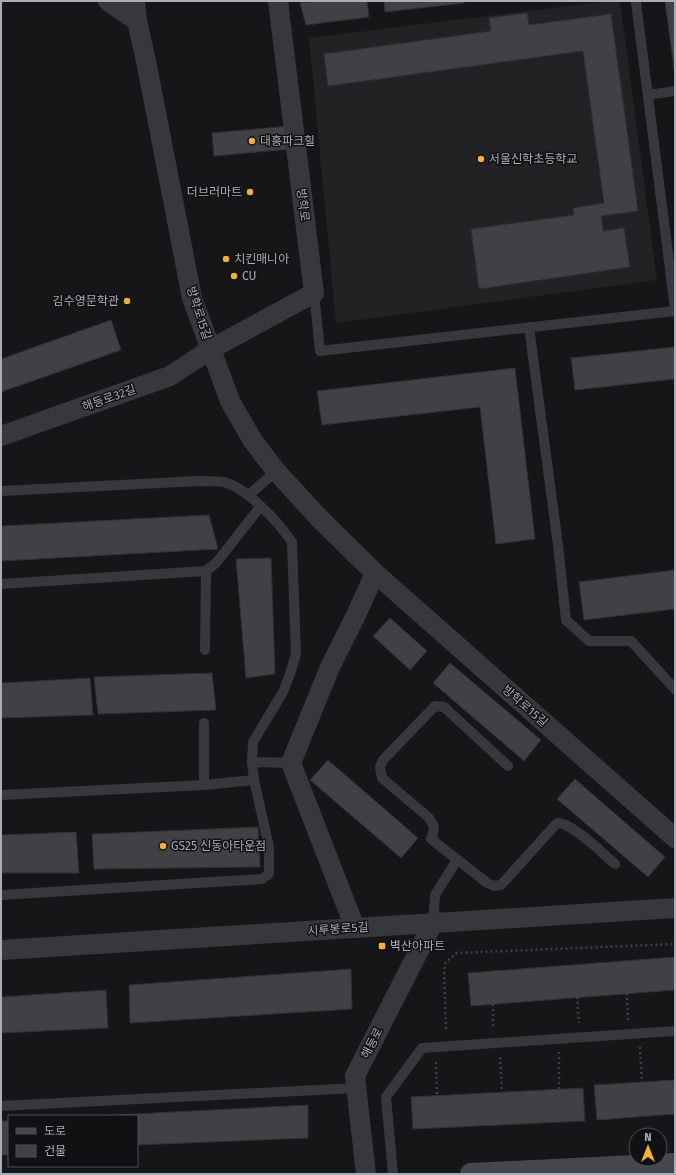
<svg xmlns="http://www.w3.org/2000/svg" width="676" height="1175" viewBox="0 0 676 1175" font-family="'Fira Sans','Noto Sans KR',sans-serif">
  <rect width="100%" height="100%" fill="#161618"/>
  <path fill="#222225" d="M610,1H620L657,280L336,323L309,38Z"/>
  <path fill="#404145" stroke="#303034" d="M317,1H367L369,17L306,25L300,3Z
    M384,1H464V3L385,12Z
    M665,1H675V76Z
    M527,13L529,25L611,14L638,211L601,216L603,231L624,228L630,267L479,289L471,229L574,215L573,208L604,203L583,51L328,86L324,54L491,31L489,18Z
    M289,126L291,149L214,156L212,133Z
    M111,320L121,350L1,392V359Z
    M675,347V379L575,390L571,358Z
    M515,368L535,539L496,544L480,407L322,425L317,391Z
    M209,515L218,549L1,561V526Z
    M271,558L275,674L246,678L236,559Z
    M675,570V609L584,620L579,582Z
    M390,618L427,651L410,670L373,636Z
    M450,663L541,740L524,761L433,683Z
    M212,673L216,710L98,714L94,677Z
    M90,678L93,715L1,718V683Z
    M328,760L418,838L401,858L310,780Z
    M575,779L665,857L648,877L557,799Z
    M258,827L260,867L94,869L92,834Z
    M76,832L79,873H1V835Z
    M675,957V990L471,1006L468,973Z
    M351,969L352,1009L130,1023L129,985Z
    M106,990L108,1028L1,1033V997Z
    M675,1080V1114L597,1120L594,1085Z
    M583,1088L585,1121L413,1129L411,1097Z
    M308,1105V1138L137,1145V1116H95Z
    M1,1121H9V1155H1Z"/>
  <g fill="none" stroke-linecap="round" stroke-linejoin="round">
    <path stroke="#3d3f44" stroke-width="2.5" stroke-dasharray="2 3" stroke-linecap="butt" d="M627,993L628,1021
      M577,997L579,1023
      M493,1004V1029
      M446,1029L444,971L446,962L457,953L675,944
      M640,1047L642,1083
      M559,1052V1090
      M500,1057L502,1092
      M436,1062L437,1095"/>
    <path stroke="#37383d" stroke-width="10" d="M636,2L675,309
      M648,95L675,91
      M314,293L320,351L675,311
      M529,327L558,545L566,620L589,641H631L675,689
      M1,491L199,481C207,482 219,480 227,483C250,491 278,522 292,542L296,654L290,674L283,692L253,742L252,762L254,780L269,847V874L262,879L1,895
      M249,495L276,471
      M1,584L206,571L216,563L260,507
      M205,650L206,571
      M252,762L291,763
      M508,766L444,707L435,706L383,760L380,767L382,778L428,817C435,825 435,830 431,839L486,882L494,886L501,885L557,823C572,822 603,854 615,864
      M204,785V723
      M1,795L204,785L254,780
      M433,923L435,895L457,860
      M1,1106L357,1088
      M393,1174L386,1097L422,1048L675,1031"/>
    <path stroke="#37383d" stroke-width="20" d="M108,1L137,21
      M135,1L137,21L147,66L192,298L230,401L253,441L276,471L319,518L375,573L675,838
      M1,436L170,376L211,349L314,293L278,1
      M355,928L291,763L330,667L356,615L375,573
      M1,950L675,908
      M366,1174L355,1076L433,923"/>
    <path stroke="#45474d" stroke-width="22" d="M471,1174L675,1164"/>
  </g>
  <g fill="#f2b134" stroke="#111113" stroke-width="1.5">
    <circle cx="252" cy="141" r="4"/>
    <circle cx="481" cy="159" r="4"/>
    <circle cx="250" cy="192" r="4"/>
    <circle cx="226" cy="259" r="4"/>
    <circle cx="234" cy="276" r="4"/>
    <circle cx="127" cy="301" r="4"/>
    <circle cx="163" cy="846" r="4"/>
    <rect x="378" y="942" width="8" height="8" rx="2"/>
  </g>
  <g text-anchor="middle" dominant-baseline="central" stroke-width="3" stroke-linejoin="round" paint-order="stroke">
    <g font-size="12" fill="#a8adb8" stroke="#111113" text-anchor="start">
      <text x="260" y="141">대흥파크힐</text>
      <text x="489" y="159">서울신학초등학교</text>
      <text x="242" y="192" text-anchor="end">더브러마트</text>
      <text x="234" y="259">치킨매니아</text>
      <text x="242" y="276">CU</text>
      <text x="119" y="301" text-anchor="end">김수영문학관</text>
      <text x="171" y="846">GS25 신동아타운점</text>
      <text x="390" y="946">벽산아파트</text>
    </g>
    <g font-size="12" fill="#a8adb8" stroke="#111113">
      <text transform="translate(303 205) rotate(83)">방학로</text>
      <text transform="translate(199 313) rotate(72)">방학로15길</text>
      <text transform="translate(109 398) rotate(-20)">해등로32길</text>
      <text transform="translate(525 706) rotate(41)">방학로15길</text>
      <text transform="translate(338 929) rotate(-4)">시루봉로5길</text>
      <text transform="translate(372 1043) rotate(-63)">해등로</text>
    </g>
  </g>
  <rect width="676" height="1175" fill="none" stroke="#a8adb8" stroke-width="4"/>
  <rect x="8" y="1115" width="130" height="52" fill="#111113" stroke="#4d4f55"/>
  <rect x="16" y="1128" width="20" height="6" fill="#45474d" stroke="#4d4f55"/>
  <text x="44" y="1135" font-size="12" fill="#a8adb8">도로</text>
  <rect x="16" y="1145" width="20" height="12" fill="#404145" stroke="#4d4f55"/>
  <text x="44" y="1155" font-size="12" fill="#a8adb8">건물</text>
  <g transform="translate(648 1147)"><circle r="19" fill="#111113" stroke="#4d4f55"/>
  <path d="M0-3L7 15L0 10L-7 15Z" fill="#f2b134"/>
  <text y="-6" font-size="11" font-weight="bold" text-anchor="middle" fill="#a8adb8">N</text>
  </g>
</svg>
